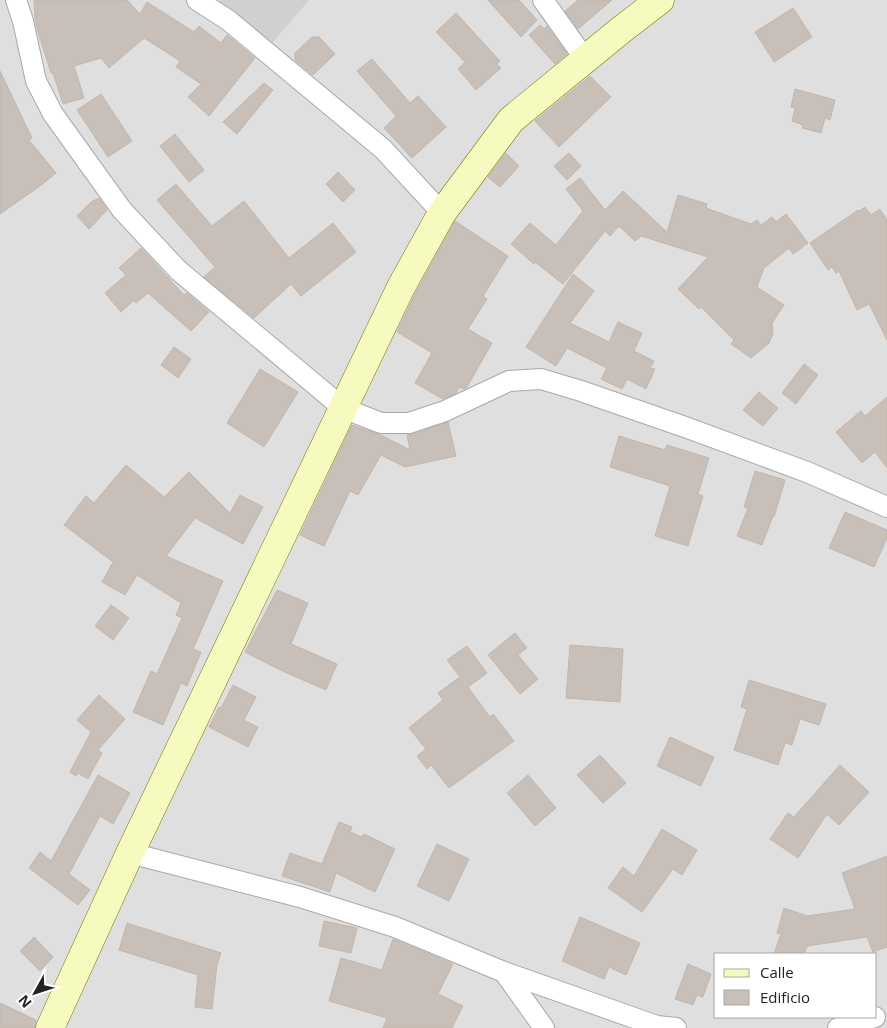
<svg xmlns="http://www.w3.org/2000/svg" width="887" height="1028" viewBox="0 0 887 1028" font-family="'Open Sans',sans-serif">
  <rect width="100%" height="100%" fill="#f2efe9"/>
  <path fill="#e0dfdf" fill-rule="evenodd" d="M0,0H887V1028H0ZM716,954H876V1017H716Z"/>
  <path fill="#d0d0d0" d="M221,0H309L265,51L213,10Z"/>
  <path fill="#c7bfb8" stroke="#c4b6ab" d="M34,0H127L140,14L147,2L194,32L199,26L221,43L227,35L255,58L209,116L188,97L201,84L176,67L180,61L144,38L109,68L101,58L74,66L84,98L63,104L53,73H51L38,32L35,19Z
    M488,0H519L537,20L521,37Z
    M578,0H612L578,29L565,11Z
    M793,8L812,37L774,62L755,32Z
    M456,13L500,61L497,64L501,68L476,90L458,69L465,62L436,32Z
    M540,25L544,29L547,26L567,54L555,64L529,35Z
    M312,37H319L335,54L313,75L295,60V53Z
    M372,59L410,103L418,96L446,127L412,158L384,128L396,116L357,71Z
    M0,71L32,138L29,140L56,173L40,186L0,214Z
    M590,76L611,97L559,147L535,121Z
    M264,83L273,90L237,134L223,122Z
    M795,89L835,100L830,120L825,118L821,133L802,128L803,125L792,121L795,108L791,107Z
    M101,94L132,141L108,157L77,110Z
    M175,134L204,170L189,182L160,146Z
    M506,153L519,166L500,187L488,177Z
    M569,153L581,166L567,180L554,166Z
    M338,172L355,190L343,202L326,184Z
    M580,178L605,210L623,191L667,232L678,195L707,204L706,208L751,224L757,220L761,225L772,217L776,222L786,214L808,243L793,254L789,248L764,268L757,287L784,305L772,323L773,333L769,343L751,358L731,344L734,340L701,307L699,309L678,289L708,257L641,236L635,241L619,226L610,236L605,231L563,284L535,262L534,264L511,244L530,223L556,245L583,211L566,189Z
    M176,184L212,226L244,201L289,258L333,223L356,252L301,296L291,284L254,318L204,277L215,267L157,200Z
    M99,198L107,210L89,229L77,216L91,202Z
    M865,207L871,215L880,209L887,220V340L869,304L857,310L839,271L836,273L832,267L828,270L810,243L858,210L859,211Z
    M455,221L508,256L483,296L487,299L468,329L492,343L467,387L464,389L459,387L456,393L443,399L415,383L432,353L397,332L415,294Z
    M141,248L184,295L187,293L209,312L191,331L148,293L136,303L134,300L121,312L105,293L126,275L119,268Z
    M573,274L594,291L570,323L609,342L618,322L642,333L634,351L654,361L650,368L655,369L646,389L627,379L622,389L601,379L607,368L567,348L556,366L526,347Z
    M174,347L191,359L178,378L161,365Z
    M804,364L818,375L796,404L782,393Z
    M260,369L298,392L264,447L227,423Z
    M759,392L778,408L763,426L743,410Z
    M887,397V468L875,452L862,463L836,432L861,411L865,416Z
    M448,422L456,456L405,467L381,455L358,495L350,491L324,546L300,535L352,425L381,435L410,450L407,435L413,434Z
    M619,436L665,450L667,445L709,458L698,494L703,496L688,546L655,536L670,486L610,467Z
    M126,465L164,497L189,472L230,513L240,495L263,507L243,544L195,518L166,556L223,581L193,649L201,652L187,686L181,683L163,725L133,712L151,671L157,674L182,618L176,615L181,603L137,575L125,595L102,582L113,562L64,525L86,496L94,503Z
    M755,471L785,480L774,517L773,516L762,545L737,536L748,508L744,507Z
    M845,512L887,530V538L874,567L829,548Z
    M277,590L308,603L291,644L337,664L326,690L280,670L245,652Z
    M111,605L129,618L113,640L95,626Z
    M515,633L527,648L518,655L538,679L520,694L488,655Z
    M570,645L623,649L620,702L566,698Z
    M467,646L487,673L468,687L490,717L493,714L514,741L449,788L431,765L427,769L417,756L426,749L409,728L443,700L438,693L460,677L447,660Z
    M749,680L826,704L819,725L800,719L792,745L785,743L778,765L734,750L747,709L741,707Z
    M233,685L256,697L244,720L258,727L248,747L209,727L219,707L221,708Z
    M99,695L125,719L98,750L102,753L88,779L78,773L76,776L70,772L91,732L77,720Z
    M670,737L714,757L701,786L657,766Z
    M600,755L626,783L603,803L577,775Z
    M840,765L869,792L839,825L827,814L798,858L770,839L788,813L794,817Z
    M98,775L130,793L113,824L100,816L69,874L90,890L78,905L29,868L40,852L51,861Z
    M528,775L556,808L535,826L507,793Z
    M339,822L352,827L350,832L362,837L364,834L395,849L375,892L336,873L330,892L282,876L290,853L322,864Z
    M662,829L697,850L682,875L673,869L642,912L608,888L623,867L634,876Z
    M437,844L469,859L449,901L417,886Z
    M887,856V947L873,952L867,937L807,946L804,954H774L781,934L777,933L784,908L807,916L855,909L842,873Z
    M580,917L640,943L626,975L609,967L604,979L562,961Z
    M324,921L357,928L351,953L319,946Z
    M127,923L221,953L217,965L212,1009L195,1007L198,975L119,950Z
    M34,937L53,957L40,971L20,951Z
    M393,939L453,964L438,994L463,1006L452,1028H383L387,1018L329,1001L341,958L382,970Z
    M688,964L711,974L703,997L697,995L693,1005L675,999Z
    M0,1003L36,1020L35,1028H0Z"/>
  <g fill="none" stroke-linecap="round" stroke-linejoin="round">
    <g stroke="#a9a9a9" stroke-width="22">
      <path id="street" d="M16,0L23,21L36,81L53,114L122,210L178,270L343,408L381,423H409L445,411L509,381L541,379L581,391L685,427L807,472L887,507
        M197,0L228,20L383,149L442,213
        M543,0L585,59
        M130,853L300,897L395,927L504,972L657,1026L676,1028
        M504,972L544,1028
        M838,1028L875,1017"/>
    </g>
    <g stroke="#707d05" stroke-width="29">
      <path id="secondary" d="M50,1028L130,853L401,287L442,213L511,120L621,30L660,0"/>
    </g>
    <use href="#street" stroke="#fff" stroke-width="20"/>
    <use href="#secondary" stroke="#f7fabf" stroke-width="28"/>
  </g>
  <rect x="714" y="953" width="162" height="65" fill="#ffffff" stroke="#a7a7a7"/>
  <rect x="724" y="969" width="25" height="8" fill="#f7fabf" stroke="#a7a7a7"/>
  <text x="760" y="978" font-size="15" fill="#222222">Calle</text>
  <rect x="724" y="990" width="25" height="15" fill="#c7bfb8" stroke="#a7a7a7"/>
  <text x="760" y="1003" font-size="15" fill="#222222">Edificio</text>
  <g transform="translate(35 993) rotate(230)" stroke="#ffffff" stroke-width="4" paint-order="stroke">
  <path d="M0-4L9 19L0 12L-9 19Z" fill="#222222"/>
  <text y="-8" font-size="14" font-weight="bold" text-anchor="middle" fill="#222222">N</text>
  </g>
</svg>
